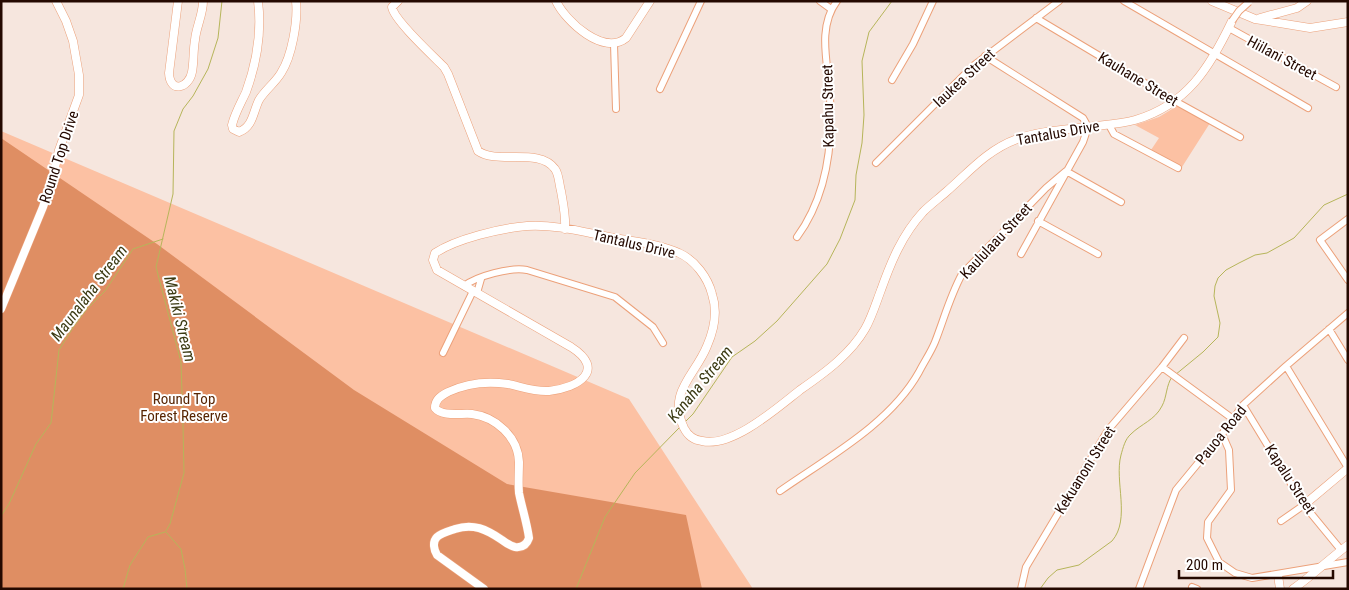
<svg xmlns="http://www.w3.org/2000/svg" width="1349" height="590" viewBox="0 0 1349 590" font-family="'Roboto Condensed',sans-serif">
  <rect width="100%" height="100%" fill="#f6e6de"/>
  <path fill="#fcc1a3" d="M1177,106L1210,123L1182,167L1151,150L1159,138L1135,125L1159,117Z
    M1,131L629,399L753,589H1Z"/>
  <path fill="#df8e63" d="M1,138L157,244L354,390L507,484L686,515L702,589H1Z"/>
  <g fill="none" stroke-linecap="round" stroke-linejoin="round">
    <path stroke="#b6b55a" stroke-width="1" d="M1175,375L1203,352L1218,337L1220,323L1214,296L1215,286L1218,278L1226,270L1239,263L1255,255L1267,253L1294,238L1324,205L1348,194
      M686,421L693,414L732,357L755,341L777,321L827,264L840,239L855,200L856,175L862,143L864,115L862,61L869,32L892,1
      M1,516L9,504L36,444L51,423L59,350L74,326L87,309L105,291L133,249L163,239
      M166,531L170,524L184,473L183,425L181,362L156,267L173,194L174,131L183,109L193,96L208,69L218,38L222,1
      M166,532L181,549L185,569L187,589
      M123,589L130,565L148,537L165,532
      M576,589L605,517L635,473L679,428
      M1040,589L1048,578L1057,570L1079,565L1112,541C1131,519 1114,481 1121,455C1123,448 1125,439 1131,434C1141,424 1155,420 1162,406C1167,397 1166,385 1172,377"/>
    <g stroke="#eca17a" stroke-width="8">
      <path id="minor" d="M820,1L831,9
        M1124,1L1308,108
        M1036,18L1175,101L1240,137
        M1229,28L1336,87
        M614,44L616,109
        M985,56L1083,118L1088,127L1083,142L1021,254
        M892,80L913,44L933,1
        M660,89L701,1
        M1109,125L1114,134L1178,168
        M876,163L973,66L1059,1
        M1348,219L1320,240L1348,280
        M1038,221L1098,254
        M797,237C826,197 833,146 830,98C829,66 816,29 837,1
        M464,286C477,276 510,267 527,270L615,297L653,327L663,343
        M477,293L481,279
        M1329,329L1348,360
        M443,353L473,291
        M1286,366L1348,468
        M1162,367L1233,419
        M1243,405L1304,505L1341,550
        M1222,434L1229,450L1231,490L1208,522L1207,538L1219,562L1235,573L1252,578L1348,562
        M780,491C827,458 890,424 919,372C924,362 931,352 935,342C944,319 950,296 962,274L1046,188L1066,171L1121,202
        M1281,521L1304,505
        M1192,587L1197,589
        M1021,589L1026,567L1108,430L1162,367L1184,338
        M1139,589L1176,490L1222,434L1243,405L1286,366L1348,313"/>
    </g>
    <g stroke="#eca17a" stroke-width="9">
      <path id="tertiary" d="M178,1L169,73C170,94 189,88 192,72C194,62 193,51 195,40C196,27 203,15 203,1
        M258,1C262,33 257,62 246,92C241,103 235,113 232,125L233,129L239,132C253,127 253,112 259,100C265,90 275,83 281,73C292,56 298,21 296,1
        M398,1L392,7C393,19 433,56 444,67L448,74L478,151C498,165 539,147 555,169C559,174 559,184 561,191C563,203 566,216 565,229
        M556,1C566,22 604,56 626,38L650,1
        M1212,1L1255,19L1310,28L1348,22
        M1260,18L1297,8L1307,1
        M1,309L43,207L52,180L59,150L79,95V75L73,41L66,21L56,1
        M1304,505L1348,468
        M1278,575L1280,589
        M484,589L437,555C434,550 432,542 437,537C441,533 449,531 455,529C473,523 486,529 502,540C506,543 510,546 515,547C523,548 527,544 529,538C527,523 522,508 519,493C518,483 519,472 519,462C518,437 496,417 472,414C461,413 442,417 435,408C435,399 441,396 448,392C467,383 488,381 508,384C522,387 535,392 549,391C578,388 607,370 571,347L437,270L433,260L435,253C456,239 501,228 527,226C556,224 587,233 615,238C636,242 660,244 679,253C695,260 708,278 712,294C718,312 714,330 707,346C695,376 667,392 684,428C688,436 693,440 702,441C732,448 777,408 800,390C813,381 826,372 838,361C848,352 858,341 865,329C872,317 876,303 881,290C891,262 902,235 923,212C930,205 938,199 946,192C969,172 987,150 1017,139C1039,131 1064,130 1088,127C1103,125 1120,124 1135,120C1187,105 1210,67 1232,21
        M1293,589C1312,576 1329,559 1348,545"/>
    </g>
    <use href="#minor" stroke="#fff" stroke-width="6"/>
    <use href="#tertiary" stroke="#fff" stroke-width="8"/>
    <g stroke="#eca17a" stroke-width="8" stroke-linecap="butt">
      <path id="minor-bridge" d="M1232,21L1239,11L1249,2"/>
    </g>
    <use href="#minor-bridge" stroke="#fff" stroke-width="6"/>
  </g>
  <g text-anchor="middle" dominant-baseline="central" stroke-width="4" stroke-linejoin="round" paint-order="stroke">
    <g font-size="15" fill="#240900" stroke="#fff">
      <text transform="translate(1282 58) rotate(28)">Hiilani Street</text>
      <text transform="translate(964 78) rotate(-43)">Iaukea Street</text>
      <text transform="translate(1138 79) rotate(31)">Kauhane Street</text>
      <text transform="translate(828 106) rotate(-91)">Kapahu Street</text>
      <text transform="translate(1058 133) rotate(-10)">Tantalus Drive</text>
      <text transform="translate(59 157) rotate(-72)">Round Top Drive</text>
      <text transform="translate(996 241) rotate(-47)">Kaululaau Street</text>
      <text transform="translate(634 244) rotate(13)">Tantalus Drive</text>
      <text transform="translate(1221 435) rotate(-51)">Pauoa Road</text>
      <text transform="translate(1085 470) rotate(-58)">Kekuanoni Street</text>
      <text transform="translate(1290 479) rotate(57)">Kapalu Street</text>
    </g>
    <g font-size="15" fill="#582503" stroke="#fff">
      <text x="184" y="399">Round Top<tspan x="184" dy="17">Forest Reserve</tspan></text>
    </g>
    <g font-size="16" font-style="italic" fill="#3c3b14" stroke="#fff">
      <text transform="translate(89 293) rotate(-53)">Maunalaha Stream</text>
      <text transform="translate(180 319) rotate(76)">Makiki Stream</text>
      <text transform="translate(700 384) rotate(-51)">Kanaha Stream</text>
    </g>
  </g>
  <rect width="1349" height="590" fill="none" stroke="#240900" stroke-width="5"/>
  <path d="M1179 570v8h154v-8" fill="none" stroke="#240900" stroke-width="2.5"/>
  <text x="1186" y="570" font-size="15" fill="#240900" stroke="#ffffff" stroke-width="4" paint-order="stroke">200 m</text>
</svg>
